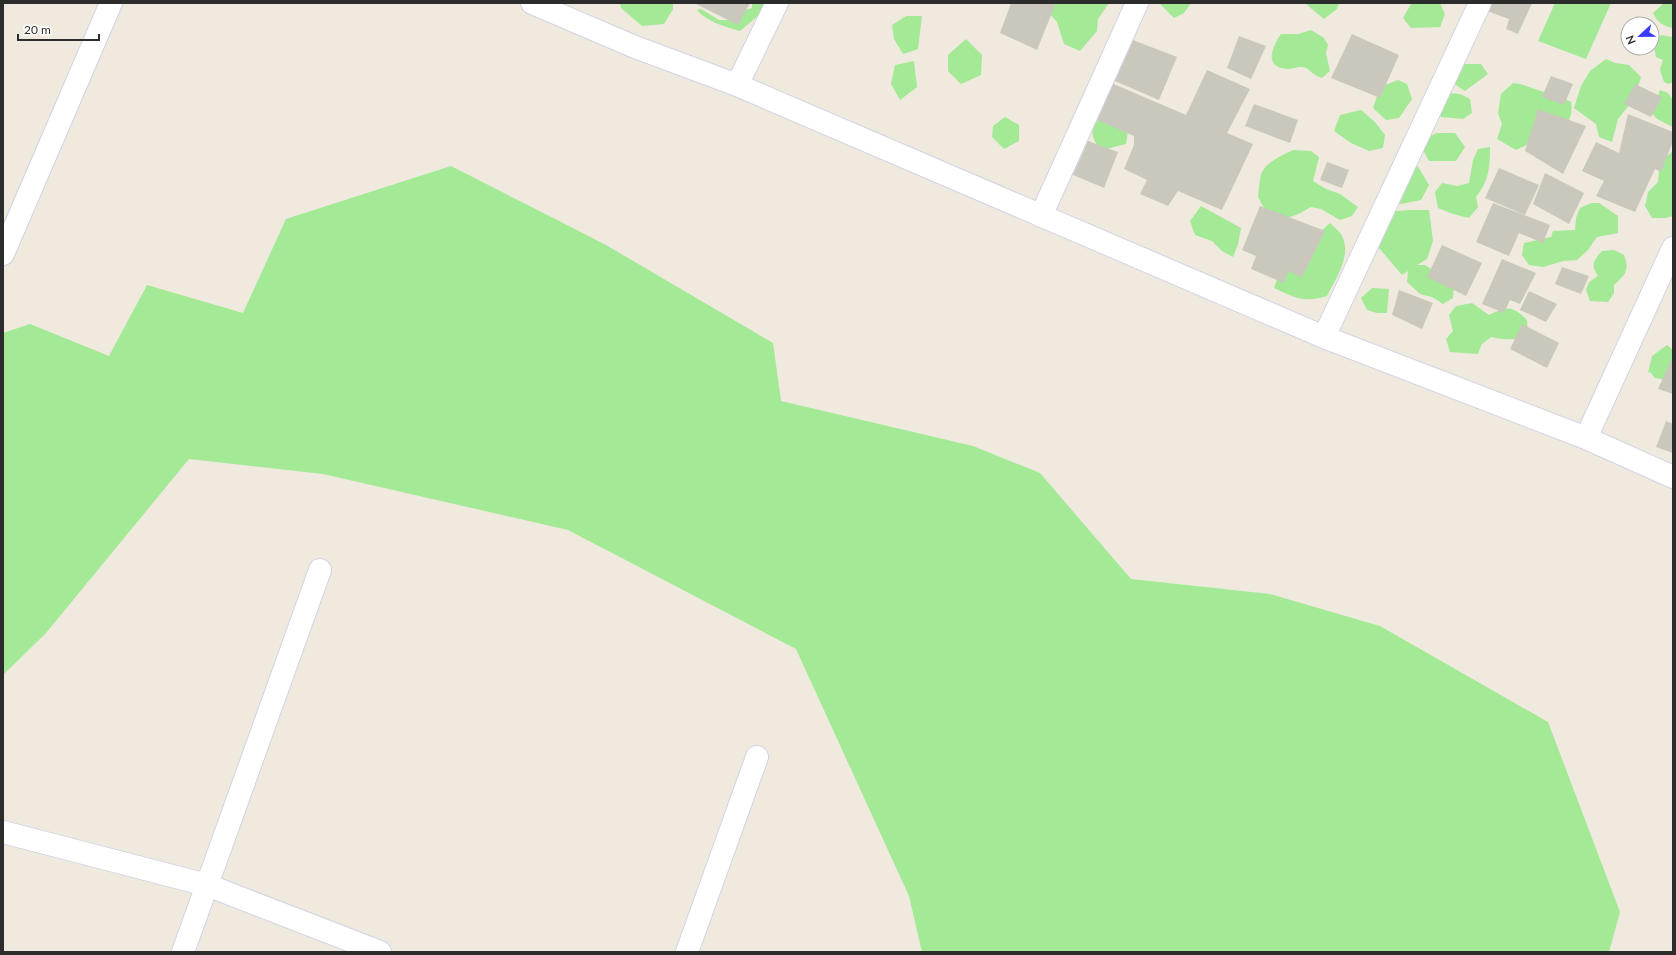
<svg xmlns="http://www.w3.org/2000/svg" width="1676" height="955" viewBox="0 0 1676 955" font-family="Lato,sans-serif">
  <rect width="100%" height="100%" fill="#efeadd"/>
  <path fill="#a3e996" d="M620,3H673V9L664,24L642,26L621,8Z
    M752,3H763L764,5L759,15L740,31C726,27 707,22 697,10L701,9L719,20H735L742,11L752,8Z
    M1047,3H1109L1098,19L1097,31L1080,51L1064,44L1057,22L1045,8Z
    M1159,3H1191L1184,13L1174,18Z
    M1306,3H1339L1337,9L1324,19L1307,5Z
    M1417,3H1440L1445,14L1440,27L1411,28L1403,18L1411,4Z
    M1555,3H1611L1586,59L1538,41Z
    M1664,3H1673V28C1663,26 1658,23 1653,13Z
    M906,16H922L918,49L903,54L894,39L892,25Z
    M1311,30L1324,38L1328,45L1326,53L1330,71L1322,78C1320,77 1316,76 1314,74C1311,73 1309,69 1306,68C1300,65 1294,69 1288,69C1263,68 1272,47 1281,34H1298Z
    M1661,35L1673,37V82L1669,84L1664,82L1660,70L1663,60L1656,57L1654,46Z
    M966,39L982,55L981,75L961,84L948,71V55Z
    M1606,59L1615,63L1629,65L1641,77L1634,99L1618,119L1612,142L1599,137L1596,124L1574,108L1581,86L1590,71Z
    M914,61L917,87L900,100L891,84L895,65Z
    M1465,64H1481L1488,74L1465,91L1453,83L1454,72Z
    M1398,80L1407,84L1412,99L1399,118L1386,120L1373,108L1380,87Z
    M1513,83C1524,84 1528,87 1538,90C1550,94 1560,95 1571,102C1572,110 1572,116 1567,123C1561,130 1526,145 1516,150L1497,139L1502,124L1498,113L1501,94Z
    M1660,90L1668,93L1673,100V127L1657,119L1649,110L1656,101Z
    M1447,93L1460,94L1470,99L1472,113L1463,119L1441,117L1439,102Z
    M1361,110L1375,122L1385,135L1383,148L1369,151L1351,143L1334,131L1340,115Z
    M1005,117L1019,125V141L1004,149L992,137L993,126Z
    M1100,118L1128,131L1126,144L1106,149L1099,148C1091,136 1089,129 1100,118Z
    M1437,133H1455L1465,147L1456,161H1429L1422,148L1426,138Z
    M1490,147C1490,167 1489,181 1476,197L1478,207L1469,218L1453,214L1438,208L1435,192L1442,183L1457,186L1469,183L1473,160L1478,149Z
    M1293,150L1311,151L1319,157L1313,181L1326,189L1340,194L1358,207L1352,216L1340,220L1321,209L1311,207C1299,214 1281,225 1268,213C1264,209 1261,202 1258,197C1259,190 1259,182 1261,175C1265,162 1283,155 1293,150Z
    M1673,151V216L1665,218H1652L1645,206L1648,192L1658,182L1660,162Z
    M1417,165L1429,185L1421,200L1401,204L1384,188L1391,175Z
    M451,166L606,245L773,343L781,401L973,446L1040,473L1131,579L1270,594L1380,626L1548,722L1620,912L1609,952H922L909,896L796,649L568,530L323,474L189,459L46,633L3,675V333L30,324L109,356L147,285L243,313L286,219Z
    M1591,203H1599L1618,216V233L1597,237L1588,250L1577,260L1563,261L1543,267L1529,265L1522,255L1524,243L1551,237L1553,231L1575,230L1576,218L1580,208Z
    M1201,206L1241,228L1238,244L1233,257L1222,251L1212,241L1195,235L1190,221Z
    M1411,210H1429L1433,241L1427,259L1417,265H1425L1454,284L1453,298L1443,304L1432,297L1420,294L1407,282L1408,271L1402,275L1379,248L1378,235L1385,220L1396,211Z
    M1330,223C1333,226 1338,230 1341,234C1353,254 1336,278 1327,296C1303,303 1296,298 1274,288L1279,274L1296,269L1312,239Z
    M1614,250L1624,255C1630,270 1625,275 1614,285V293L1608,302L1590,301L1586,290L1589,282L1598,276C1590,265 1594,260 1602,251Z
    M1372,288L1389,289L1387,313H1377L1367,310L1361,298Z
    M1472,303L1489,315C1507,306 1512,305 1527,320L1528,334L1522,339C1511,339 1502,340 1491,337L1482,344L1478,354L1450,352L1446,339L1453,331L1449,315L1456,306Z
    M1667,345L1673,350V376L1666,380L1655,378L1650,372L1648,373L1652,356Z"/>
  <path fill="#cac7bd" d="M694,3H750L738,25Z
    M1011,3H1049L1055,5L1037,50L1000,33Z
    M1491,3H1532L1518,34L1506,29L1509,19L1487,11Z
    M1352,34L1399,55L1380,98L1331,78Z
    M1239,36L1266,46L1251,79L1227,68Z
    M1133,40L1177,57L1159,100L1115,81Z
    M1207,70L1250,89L1227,133L1253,144L1222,210L1178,191L1168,206L1140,194L1147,180L1124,169L1134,145V136L1093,118L1109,82L1186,115Z
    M1551,76L1573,84L1564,105L1542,97Z
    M1635,84L1662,97L1651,117L1624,104Z
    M1254,104L1298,120L1290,143L1245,126Z
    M1538,109L1586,126L1563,174L1525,151Z
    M1628,114L1673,132V141L1661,172L1655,169L1635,212L1596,196L1604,181L1582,171L1596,142L1619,153Z
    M1088,141L1118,152L1104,188L1073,175Z
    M1327,162L1349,170L1342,188L1320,180Z
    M1499,168L1539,185L1525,215L1485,198Z
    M1545,173L1584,193L1569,224L1533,204Z
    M1493,203L1550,225L1543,243L1519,233L1509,256L1476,242Z
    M1260,206L1325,231L1302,277L1288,271L1284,283L1251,269L1256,256L1242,250Z
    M1442,245L1482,263L1466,296L1427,277Z
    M1502,259L1536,273L1520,304L1510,300L1504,313L1482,304Z
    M1562,267L1589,276L1581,294L1555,284Z
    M1399,290L1433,303L1422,329L1392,315Z
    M1529,291L1557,304L1546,322L1520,310Z
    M1522,324L1559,343L1547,368L1510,349Z
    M1673,356V394L1658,389Z
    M1666,421L1673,424V453L1656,447Z"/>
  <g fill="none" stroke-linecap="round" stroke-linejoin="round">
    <g stroke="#d2d2e6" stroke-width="24">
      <path id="minor" d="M532,3L635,47L737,85L1324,337L1586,438L1673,477
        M737,85L777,3
        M1041,216L1137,3
        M3,254L111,3
        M1324,337L1480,3
        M1586,438L1673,248
        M3,832L207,885L380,952
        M183,952L320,570
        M687,952L757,757"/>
    </g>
    <use href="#minor" stroke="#fff" stroke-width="22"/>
  </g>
  <rect width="1676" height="955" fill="none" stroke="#2c2c2c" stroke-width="8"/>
  <g transform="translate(1640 36) rotate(248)"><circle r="19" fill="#ffffff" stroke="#ababab"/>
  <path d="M0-3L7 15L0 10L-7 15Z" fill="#3a3bff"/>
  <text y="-6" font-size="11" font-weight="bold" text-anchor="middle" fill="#2c2c2c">N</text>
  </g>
  <path d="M18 34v6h81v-6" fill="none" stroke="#2c2c2c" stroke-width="2"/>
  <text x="24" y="34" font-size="12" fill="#2c2c2c" stroke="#ffffff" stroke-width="3" paint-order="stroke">20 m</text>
</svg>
